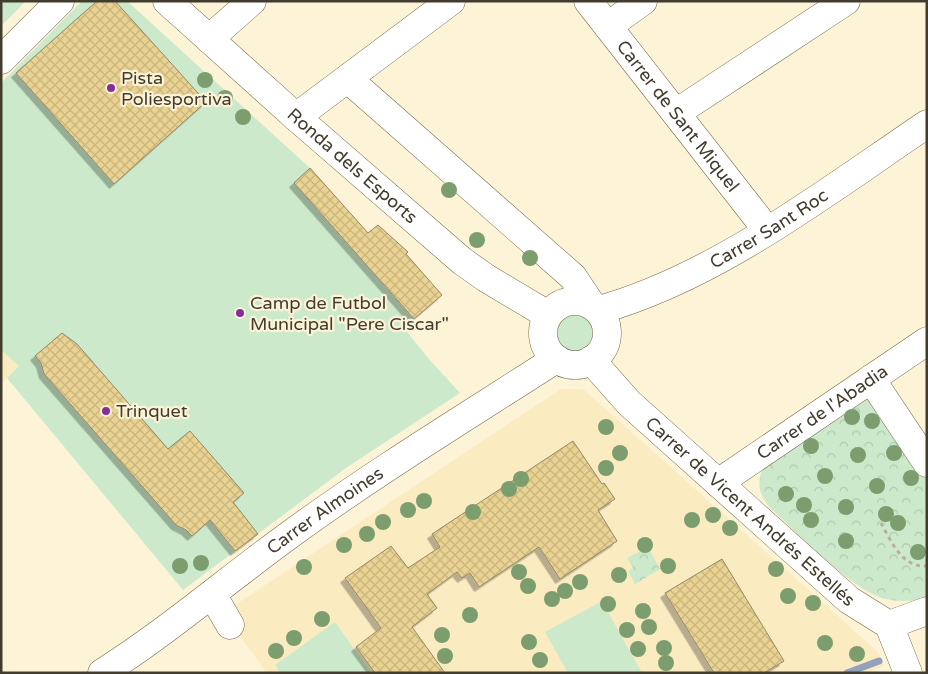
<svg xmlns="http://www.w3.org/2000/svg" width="928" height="674" viewBox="0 0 928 674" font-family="'Varela Round',sans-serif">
  <defs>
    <pattern id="park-crowns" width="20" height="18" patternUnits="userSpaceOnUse" patternTransform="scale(1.25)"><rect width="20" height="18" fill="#cceacb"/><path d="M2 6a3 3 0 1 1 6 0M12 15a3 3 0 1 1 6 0" fill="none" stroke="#b0caaf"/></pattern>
    <pattern id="building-cross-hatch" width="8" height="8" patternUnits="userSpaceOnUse" patternTransform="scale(1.25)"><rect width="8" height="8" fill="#e9d292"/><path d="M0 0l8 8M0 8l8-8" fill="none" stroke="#c9b57e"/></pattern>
    <filter id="shadow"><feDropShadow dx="-4.5" dy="4.5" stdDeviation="0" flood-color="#0004"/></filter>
  </defs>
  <rect width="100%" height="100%" fill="#fdf3d7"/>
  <path fill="#fbebc1" d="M1,350L19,366L1,384Z
    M561,389H583L878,652L884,666L865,673H267L223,613Z"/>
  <path fill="#cceacb" d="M1,1H26L1,26Z
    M82,1H127L310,168L368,233L378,225L408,252L379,280L414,319L404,328L428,358L460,393L346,468L183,590L7,378L19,366L1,350V83Z
    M555 333a21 21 0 1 1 42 0a21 21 0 1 1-42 0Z
    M602,601L642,673H568L545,632Z
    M335,622L371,673H280L275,665Z"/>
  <path fill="url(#park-crowns)" d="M870,392L927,475V599C914,601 897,602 885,599C853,591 797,532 771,509C759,494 757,487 762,468Z
    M648,547L660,569L635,584L628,571L633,568L627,558Z"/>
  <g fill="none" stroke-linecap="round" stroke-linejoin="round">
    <path stroke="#92a2bd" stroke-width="7" d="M847,673L879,661"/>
  </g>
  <path fill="url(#building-cross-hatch)" stroke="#938767" filter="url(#shadow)" d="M97,1H115L206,102L114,184L16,73Z
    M310,168L368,233L378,225L408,252L406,254L442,295L414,319L294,183Z
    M62,333L77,344L168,449L190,431L244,493L233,502L258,534L235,551L210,520L192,536L186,530L176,525L44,374L41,363L35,356Z
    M573,441L602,484L604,483L615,499L598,510L617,541L560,579L539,547L479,587L470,573L462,578L457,572L427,594L437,608L412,627L445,673H375L356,647L381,628L345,578L391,546L408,568L440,547L432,534Z
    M722,559L784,661L764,673H714L665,593Z"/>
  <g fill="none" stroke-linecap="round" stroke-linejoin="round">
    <g stroke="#746849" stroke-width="29">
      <g id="minor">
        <path id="s1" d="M167,1L296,117L462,261L486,278L548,315"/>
        <path id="s2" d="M588,1L767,230"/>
        <path d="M608,26L643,1"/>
        <path d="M209,39L252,1"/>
        <path d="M1,60L60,1"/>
        <path d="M348,79L573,277L591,304"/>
        <path d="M676,113L846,1"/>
        <path d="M296,117L451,1"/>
        <circle cx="575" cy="333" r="32"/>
        <path id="s3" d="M599,310C717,277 826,192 927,124"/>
        <path id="s4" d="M591,360L629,403L849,600L889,625L927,611"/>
        <path d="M871,379L927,463"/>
        <path id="s5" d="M718,483L927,341"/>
        <path d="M212,594L230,625"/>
        <path d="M889,625L908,673"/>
        <path id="s6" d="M102,673C167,632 226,581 288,536C374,473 466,417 556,359"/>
      </g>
    </g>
    <path stroke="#b8b099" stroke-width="3" stroke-dasharray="4 4" stroke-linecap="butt" d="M881,523C891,541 902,568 927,566"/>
    <use href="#minor" stroke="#fff" stroke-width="28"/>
  </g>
  <g fill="#7c9d6e">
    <circle cx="205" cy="80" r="8"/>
    <circle cx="225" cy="98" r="8"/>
    <circle cx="243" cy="117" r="8"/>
    <circle cx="449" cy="190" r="8"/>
    <circle cx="477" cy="240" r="8"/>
    <circle cx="530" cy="258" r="8"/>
    <circle cx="852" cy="417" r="8"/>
    <circle cx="872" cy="421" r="8"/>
    <circle cx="606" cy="427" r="8"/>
    <circle cx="811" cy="446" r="8"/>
    <circle cx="620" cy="453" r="8"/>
    <circle cx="894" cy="453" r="8"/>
    <circle cx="858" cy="455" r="8"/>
    <circle cx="606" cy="468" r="8"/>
    <circle cx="825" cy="476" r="8"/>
    <circle cx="911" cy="478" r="8"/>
    <circle cx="521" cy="479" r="8"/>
    <circle cx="877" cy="486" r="8"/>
    <circle cx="509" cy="489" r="8"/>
    <circle cx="786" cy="494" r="8"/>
    <circle cx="424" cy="501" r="8"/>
    <circle cx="804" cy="505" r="8"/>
    <circle cx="846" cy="507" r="8"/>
    <circle cx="408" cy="510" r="8"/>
    <circle cx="473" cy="512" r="8"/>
    <circle cx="886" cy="514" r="8"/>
    <circle cx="713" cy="515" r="8"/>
    <circle cx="692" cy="520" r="8"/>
    <circle cx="811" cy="520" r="8"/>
    <circle cx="383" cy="522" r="8"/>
    <circle cx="898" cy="523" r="8"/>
    <circle cx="730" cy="528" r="8"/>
    <circle cx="367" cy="534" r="8"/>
    <circle cx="846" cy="541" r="8"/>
    <circle cx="344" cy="545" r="8"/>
    <circle cx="645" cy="545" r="8"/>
    <circle cx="918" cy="552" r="8"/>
    <circle cx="201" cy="563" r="8"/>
    <circle cx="180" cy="566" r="8"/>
    <circle cx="668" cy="566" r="8"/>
    <circle cx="304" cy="567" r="8"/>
    <circle cx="776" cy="569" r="8"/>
    <circle cx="519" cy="572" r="8"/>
    <circle cx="619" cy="575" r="8"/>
    <circle cx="580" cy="582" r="8"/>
    <circle cx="528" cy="586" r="8"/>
    <circle cx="565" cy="591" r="8"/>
    <circle cx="788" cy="596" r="8"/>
    <circle cx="552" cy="599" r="8"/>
    <circle cx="813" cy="603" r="8"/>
    <circle cx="608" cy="604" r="8"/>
    <circle cx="643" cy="611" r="8"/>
    <circle cx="470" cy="615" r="8"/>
    <circle cx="322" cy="619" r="8"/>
    <circle cx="649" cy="627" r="8"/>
    <circle cx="627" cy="630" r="8"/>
    <circle cx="442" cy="635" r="8"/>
    <circle cx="294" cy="638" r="8"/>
    <circle cx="529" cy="642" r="8"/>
    <circle cx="825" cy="643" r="8"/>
    <circle cx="664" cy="648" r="8"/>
    <circle cx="638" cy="649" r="8"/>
    <circle cx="276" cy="651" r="8"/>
    <circle cx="857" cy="654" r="8"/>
    <circle cx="445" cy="656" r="8"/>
    <circle cx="540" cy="660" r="8"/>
    <circle cx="666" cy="663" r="8"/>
  </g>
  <g fill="#852d9b" stroke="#fdf3d7" stroke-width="2">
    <circle cx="111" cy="88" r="5"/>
    <circle cx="240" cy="313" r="5"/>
    <circle cx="106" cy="411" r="5"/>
  </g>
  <g text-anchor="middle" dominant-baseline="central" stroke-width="4.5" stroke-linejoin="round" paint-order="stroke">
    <g font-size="18" fill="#413c2e" stroke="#fdf3d7" text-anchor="start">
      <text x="121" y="78">Pista<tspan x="121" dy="21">Poliesportiva</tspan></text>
      <text x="250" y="303">Camp de Futbol<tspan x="250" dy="21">Municipal "Pere Ciscar"</tspan></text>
      <text x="116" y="411">Trinquet</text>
    </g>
    <g font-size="18" fill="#413c2e" stroke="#fdf3d7">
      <text stroke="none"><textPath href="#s2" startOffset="146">Carrer de Sant Miquel</textPath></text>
      <text stroke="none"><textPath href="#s1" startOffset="248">Ronda dels Esports</textPath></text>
      <text stroke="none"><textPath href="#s3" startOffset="189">Carrer Sant Roc</textPath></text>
      <text stroke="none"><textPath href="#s5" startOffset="126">Carrer de l'Abadia</textPath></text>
      <text stroke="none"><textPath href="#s6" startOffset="276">Carrer Almoines</textPath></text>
      <text stroke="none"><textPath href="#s4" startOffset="220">Carrer de Vicent Andrés Estellés</textPath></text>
    </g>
  </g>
  <rect width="928" height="674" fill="none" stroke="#413c2e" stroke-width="5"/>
</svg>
